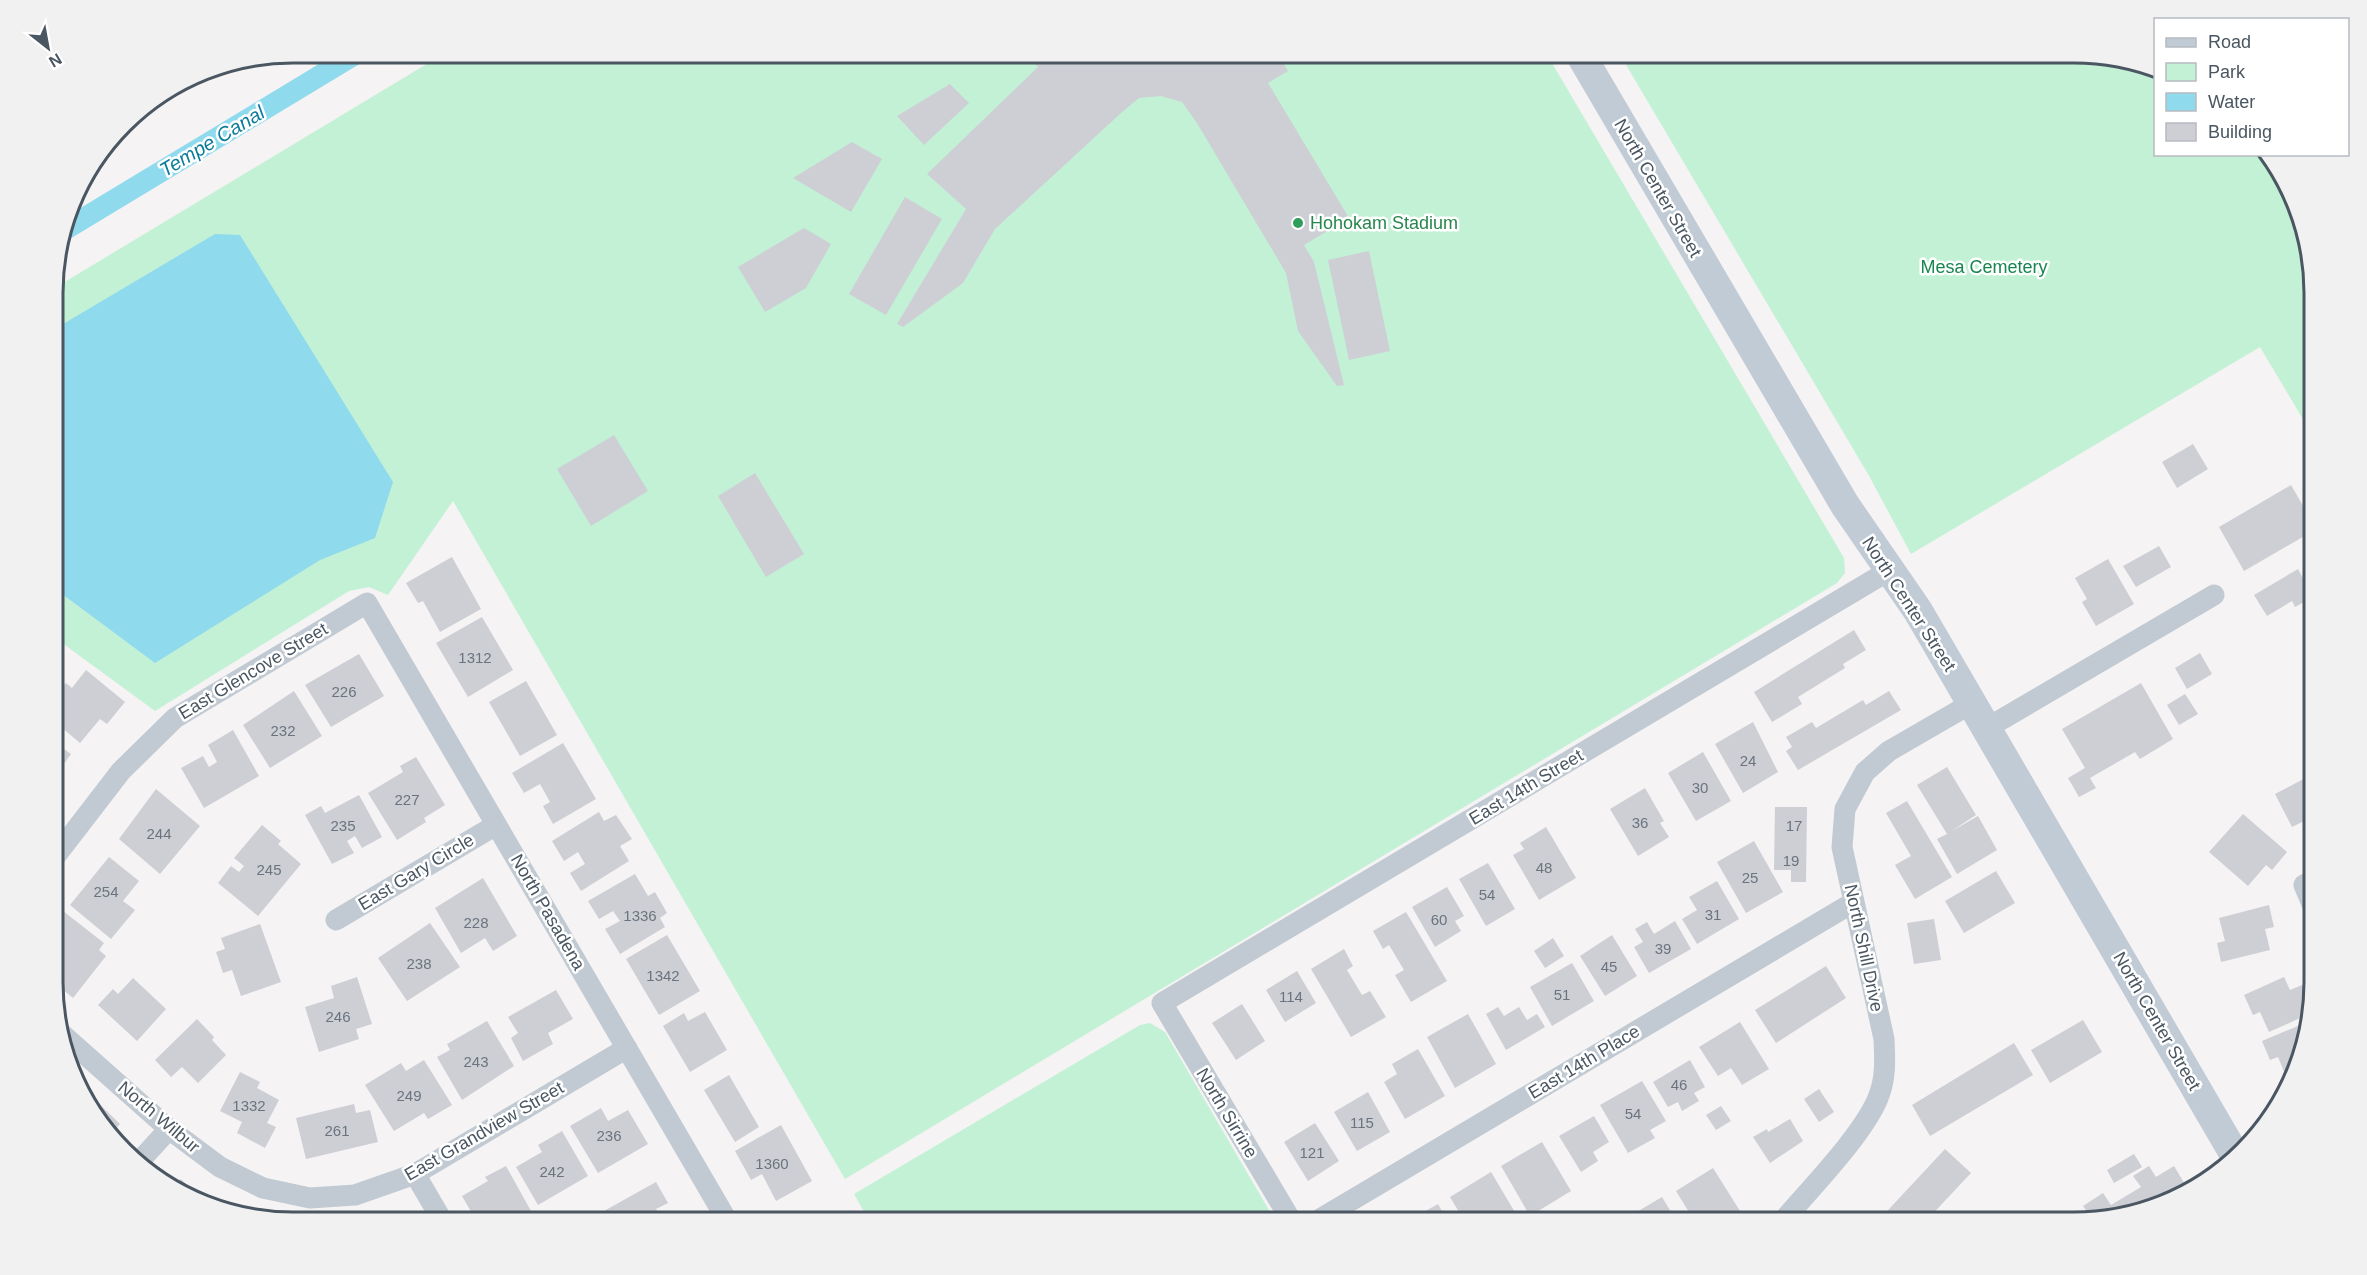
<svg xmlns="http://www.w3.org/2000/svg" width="2367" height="1275" viewBox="0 0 2367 1275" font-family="Arial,sans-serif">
  <rect width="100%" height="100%" fill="#f5f3f3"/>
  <path fill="#c3f1d5" d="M2074,52L2155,72L2156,154H2270L2274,159L2312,262L2313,436L2260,347L1911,554L1868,474L1619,53Z
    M445,53H1546L1844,558L1845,573L1837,583L845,1179L453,501L388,595L369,587L349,591L155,711L54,637L53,289Z
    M1150,1023L1165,1032L1276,1222H870L854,1194L1140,1025Z"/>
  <path fill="#90daee" d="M215,234L240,235L393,482L375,538L320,560L155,663L54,588L53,330Z"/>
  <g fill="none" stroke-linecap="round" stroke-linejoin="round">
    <path stroke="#90daee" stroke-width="21" d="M66,229L359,52"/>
  </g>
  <path fill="#cdcfd5" d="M1024,52H1277L1288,71L1268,83L1349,218L1304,245L1314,262L1344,385L1337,386L1298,331L1286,273L1197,123L1182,102L1161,96L1139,98L1121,113L995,229L963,283L903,327L897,324L966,209L927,174L1038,67Z
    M950,84L969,103L924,145L897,116Z
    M852,142L882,159L851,212L793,178Z
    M905,197L942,219L886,315L849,294Z
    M804,228L831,244L806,288L765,312L738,267Z
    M1369,251L1390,351L1349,360L1328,260Z
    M614,435L648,491L591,526L557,469Z
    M2193,444L2208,469L2177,488L2162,462Z
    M755,473L804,554L766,577L718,496Z
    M2291,485L2313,523V531L2244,571L2219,527Z
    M2159,546L2171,567L2136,587L2123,566Z
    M452,557L481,609L440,632L423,601L418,603L406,583Z
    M2108,559L2134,604L2096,626L2082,602L2087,599L2075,578Z
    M2298,569L2313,597L2295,607L2292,601L2267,616L2254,595Z
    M482,617L513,670L468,697L436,643Z
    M1854,630L1866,650L1843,664L1845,668L1798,697L1802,704L1772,722L1754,692Z
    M2200,653L2212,674L2187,689L2175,668Z
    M359,654L384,696L331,727L305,685Z
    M86,670L125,702L107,724L100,719L80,743L54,721V712L60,705L54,698L66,683L72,688Z
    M526,681L557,735L520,756L489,702Z
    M2141,683L2173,739L2140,759L2135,752L2090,778L2096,788L2079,797L2068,778L2085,768L2062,729Z
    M294,691L322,736L270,768L243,725Z
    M1889,691L1901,710L1798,770L1786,751L1792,747L1786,737L1812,722L1816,728L1863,700L1866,705Z
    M2185,694L2198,714L2179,725L2167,705Z
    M1753,722L1778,772L1743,793L1715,744Z
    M233,730L259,776L204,808L181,768L203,756L209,767L217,762L208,745Z
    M54,742L71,754L54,778Z
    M563,743L596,799L553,824L543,806L550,802L540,784L524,793L512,773Z
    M1703,752L1731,801L1696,821L1668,773Z
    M416,757L445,805L424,818L426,822L397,840L368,793L403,772L400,766Z
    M1947,767L1976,815L1950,832L1978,816L1997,850L1957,874L1937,839L1947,834L1917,785Z
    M2313,774L2314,829L2308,819L2292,827L2275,794Z
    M1645,788L1664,821L1660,823L1669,837L1638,856L1610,809Z
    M156,789L200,826L160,874L119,839Z
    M359,795L382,837L362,848L355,836L347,841L354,853L332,864L305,815L321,806L325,813Z
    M1907,801L1952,877L1915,899L1895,865L1911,856L1886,813Z
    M1775,807H1807L1806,882H1791V870H1774Z
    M599,812L604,821L616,815L632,839L620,846L629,861L581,891L570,873L585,864L578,852L564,861L552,841Z
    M2243,814L2287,852L2272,870L2266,865L2248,886L2209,852Z
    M262,825L281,841L278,844L301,864L258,916L218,883L231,866L239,872L244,866L234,858Z
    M1546,827L1576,878L1539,900L1513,855L1524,849L1520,843Z
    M1754,841L1783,892L1746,913L1717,862Z
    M109,857L139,881L123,901L135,910L111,939L70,905Z
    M1488,863L1515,909L1486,926L1459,879Z
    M1996,871L2015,903L1964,933L1945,901Z
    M635,874L648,896L655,892L667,913L660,918L665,927L620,954L605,929L620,921L613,911L599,919L588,901Z
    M483,878L517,936L493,951L485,938L461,953L435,908Z
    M1717,881L1739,919L1697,944L1682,919L1697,910L1689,897Z
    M1447,887L1464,916L1455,921L1461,931L1435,947L1412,907Z
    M2269,905L2274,927L2265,929L2270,950L2221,962L2217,943L2225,941L2219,918Z
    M63,911L104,943L99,950L106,956L73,998L55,983L54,944L58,939L54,936V923Z
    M1406,912L1447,981L1411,1002L1395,975L1404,970L1389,945L1383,949L1373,931Z
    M1934,919L1941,960L1914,964L1907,923Z
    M1675,921L1691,949L1649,973L1634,947L1643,942L1635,929L1647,922L1654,934Z
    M430,923L460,967L407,1001L378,958Z
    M260,924L281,982L241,996L232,970L223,973L216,952L225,949L221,938Z
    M667,935L700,991L659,1015L626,959Z
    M1612,935L1637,976L1605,996L1580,956Z
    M1553,938L1564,956L1545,968L1534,951Z
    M1344,949L1353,966L1347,970L1362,995L1370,991L1386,1017L1351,1037L1311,969Z
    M1572,963L1594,1001L1552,1026L1530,987Z
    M1826,966L1846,998L1776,1043L1755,1010Z
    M1297,971L1316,1003L1285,1022L1266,990Z
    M357,977L372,1024L356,1029L359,1039L319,1052L305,1007L334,998L331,986Z
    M2284,977L2290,990L2302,985L2310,1003L2307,1015L2269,1032L2260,1012L2253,1015L2244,995Z
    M133,978L166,1009L137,1041L98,1005L113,989L118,994Z
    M556,990L573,1019L548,1033L553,1044L523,1061L511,1038L518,1033L508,1017Z
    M1242,1004L1265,1041L1236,1060L1212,1023Z
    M1498,1007L1504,1016L1519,1007L1527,1020L1537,1014L1545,1027L1506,1050L1486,1014Z
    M705,1012L727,1050L690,1072L663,1026L684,1013L688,1021Z
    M1468,1014L1496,1064L1455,1088L1427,1037Z
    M197,1019L214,1037L212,1040L226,1055L198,1083L182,1067L171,1077L155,1060Z
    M2083,1020L2102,1052L2050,1083L2031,1050Z
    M487,1021L514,1066L462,1100L437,1057L450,1050L447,1044Z
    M1740,1022L1769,1069L1742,1085L1731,1068L1718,1076L1699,1047Z
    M2305,1023L2293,1075L2290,1086L2278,1057L2270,1060L2262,1041Z
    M2014,1043L2033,1075L1930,1136L1912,1105Z
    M1418,1049L1445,1096L1405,1119L1384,1082L1397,1074L1392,1064Z
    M424,1060L452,1105L428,1119L424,1113L394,1131L365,1085L401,1063L406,1071Z
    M1690,1060L1705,1087L1694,1093L1699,1101L1682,1111L1678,1102L1668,1107L1653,1082Z
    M240,1072L260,1082L257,1088L279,1100L267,1123L276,1127L265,1148L237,1133L242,1122L220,1111Z
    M729,1075L759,1127L735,1142L704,1090Z
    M1642,1081L1666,1121L1650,1130L1655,1138L1628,1153L1600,1105Z
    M83,1088L120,1124L110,1135L93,1116Z
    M1819,1089L1834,1112L1819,1122L1804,1099Z
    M1368,1092L1390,1132L1357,1151L1334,1112Z
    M354,1104L356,1113L370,1110L378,1142L306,1159L296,1118Z
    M1721,1106L1731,1121L1716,1130L1706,1115Z
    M601,1108L608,1121L628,1110L648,1144L598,1173L570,1126Z
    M1594,1116L1609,1142L1593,1152L1598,1161L1581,1172L1559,1136Z
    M1790,1119L1803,1141L1770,1163L1753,1137L1767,1129L1768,1132Z
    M1315,1123L1339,1161L1308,1181L1284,1142Z
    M781,1125L812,1181L776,1201L762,1174L751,1180L735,1151Z
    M562,1131L588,1176L538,1205L516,1167L542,1152L538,1145Z
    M1542,1142L1571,1191L1530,1216L1501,1166Z
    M1945,1149L1971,1173L1925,1222H1877Z
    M2134,1154L2142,1167L2114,1183L2107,1170Z
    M506,1166L531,1211L510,1222H477L462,1196L488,1181L485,1177Z
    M2149,1166L2156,1177L2174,1166L2189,1191L2151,1210L2090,1222H2073L2088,1213L2083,1206L2103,1193L2111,1205L2141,1187L2133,1176Z
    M1713,1168L1740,1211L1721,1222H1695L1676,1191Z
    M1491,1172L1519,1219L1513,1222H1485L1482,1217L1474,1222H1465L1450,1197Z
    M181,1179L202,1201L186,1198L171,1187Z
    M656,1182L668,1203L656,1209L664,1222H610L604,1211Z
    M1662,1197L1677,1222H1633L1630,1216Z
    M1438,1204L1448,1222H1406Z
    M851,1210L859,1222H832Z"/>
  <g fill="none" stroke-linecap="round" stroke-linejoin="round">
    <path stroke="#c1cad2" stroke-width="21" d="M1987,728L2214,595
      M54,858L121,771L175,718L367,603L728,1222
      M2314,880L2304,885L2314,909
      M336,920L496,825
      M62,1034L169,1129L220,1167L263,1188L310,1198L355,1195L415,1174L627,1048
      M137,1164L169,1129
      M415,1174L443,1222
      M1292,1222L1162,1003L1890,570
      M1315,1222L1854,902
      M1782,1222C1809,1190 1863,1135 1878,1098C1886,1079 1885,1060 1884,1039L1842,847L1845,809L1865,772L1889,751L1972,703"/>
    <path stroke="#c1cbd6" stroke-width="30" d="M1579,52L1845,505L1918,611L2236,1157"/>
  </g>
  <circle fill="#2e9e5b" stroke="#fff" stroke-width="2" cx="1298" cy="223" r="6"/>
  <g text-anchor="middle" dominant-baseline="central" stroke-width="5" stroke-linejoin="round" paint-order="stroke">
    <g font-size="15" fill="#6b747e">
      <text x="475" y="657">1312</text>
      <text x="344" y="691">226</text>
      <text x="283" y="730">232</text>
      <text x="1748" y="760">24</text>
      <text x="1700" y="787">30</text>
      <text x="407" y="799">227</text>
      <text x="1640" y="822">36</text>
      <text x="343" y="825">235</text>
      <text x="1794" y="825">17</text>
      <text x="159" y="833">244</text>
      <text x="1791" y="860">19</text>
      <text x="1544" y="867">48</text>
      <text x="269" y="869">245</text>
      <text x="1750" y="877">25</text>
      <text x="106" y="891">254</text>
      <text x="1487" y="894">54</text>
      <text x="1713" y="914">31</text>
      <text x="640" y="915">1336</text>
      <text x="1439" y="919">60</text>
      <text x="476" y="922">228</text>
      <text x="1663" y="948">39</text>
      <text x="419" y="963">238</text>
      <text x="1609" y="966">45</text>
      <text x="663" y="975">1342</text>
      <text x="1562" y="994">51</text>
      <text x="1291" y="996">114</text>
      <text x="338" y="1016">246</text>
      <text x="476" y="1061">243</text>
      <text x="1679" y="1084">46</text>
      <text x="409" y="1095">249</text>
      <text x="249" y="1105">1332</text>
      <text x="1633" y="1113">54</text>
      <text x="1362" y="1122">115</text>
      <text x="337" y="1130">261</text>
      <text x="609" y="1135">236</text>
      <text x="1312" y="1152">121</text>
      <text x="772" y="1163">1360</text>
      <text x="552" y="1171">242</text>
    </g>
    <g font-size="18" fill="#4a5661" stroke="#fff">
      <text transform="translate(1658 188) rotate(60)">North Center Street</text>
      <text transform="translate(1909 604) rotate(57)">North Center Street</text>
      <text transform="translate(253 671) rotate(-31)">East Glencove Street</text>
      <text transform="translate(1526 787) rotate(-31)">East 14th Street</text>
      <text transform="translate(416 872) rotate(-31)">East Gary Circle</text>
      <text transform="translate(548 912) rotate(60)">North Pasadena</text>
      <text transform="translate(1864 948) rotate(78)">North Shill Drive</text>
      <text transform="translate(2157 1021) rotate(60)">North Center Street</text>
      <text transform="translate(1584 1062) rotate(-31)">East 14th Place</text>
      <text transform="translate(1227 1113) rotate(59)">North Sirrine</text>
      <text transform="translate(159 1117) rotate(40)">North Wilbur</text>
      <text transform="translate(484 1131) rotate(-30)">East Grandview Street</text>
    </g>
    <g font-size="18" fill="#27864d" stroke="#fff" text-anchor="start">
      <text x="1310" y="223">Hohokam Stadium</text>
    </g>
    <g font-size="18" fill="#17864f" stroke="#fff">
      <text x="1984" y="267">Mesa Cemetery</text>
    </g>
    <g font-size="20" font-style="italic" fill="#0c7c9b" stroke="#fff">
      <text transform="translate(212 141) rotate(-31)">Tempe Canal</text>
    </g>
  </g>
  <path d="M0 0H2367V1275H0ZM293 63H2074A230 230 0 0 1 2304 293V982A230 230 0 0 1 2074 1212H293A230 230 0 0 1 63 982V293A230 230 0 0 1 293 63Z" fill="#f1f1f2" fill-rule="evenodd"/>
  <path fill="none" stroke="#4a5661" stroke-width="3" d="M293 63H2074A230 230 0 0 1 2304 293V982A230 230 0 0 1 2074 1212H293A230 230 0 0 1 63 982V293A230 230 0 0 1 293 63Z"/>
  <rect x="2154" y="18" width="195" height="138" fill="#ffffff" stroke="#b7bbc0" stroke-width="1.5"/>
  <rect x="2166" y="38" width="30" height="9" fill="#c1cbd6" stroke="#b7bbc0" stroke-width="1.5"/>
  <text x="2208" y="48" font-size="18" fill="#4a5661">Road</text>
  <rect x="2166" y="63" width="30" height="18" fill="#c3f1d5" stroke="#b7bbc0" stroke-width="1.5"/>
  <text x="2208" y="78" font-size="18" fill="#4a5661">Park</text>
  <rect x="2166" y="93" width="30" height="18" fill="#90daee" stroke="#b7bbc0" stroke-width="1.5"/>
  <text x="2208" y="108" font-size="18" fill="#4a5661">Water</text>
  <rect x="2166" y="123" width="30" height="18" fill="#cdcfd5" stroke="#b7bbc0" stroke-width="1.5"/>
  <text x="2208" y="138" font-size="18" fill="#4a5661">Building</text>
  <g transform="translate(48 48) rotate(149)" stroke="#ffffff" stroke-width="4.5" paint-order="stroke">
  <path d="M0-4.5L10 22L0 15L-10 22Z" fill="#4a5661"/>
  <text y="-9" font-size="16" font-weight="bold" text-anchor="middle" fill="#4a5661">N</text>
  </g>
</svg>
